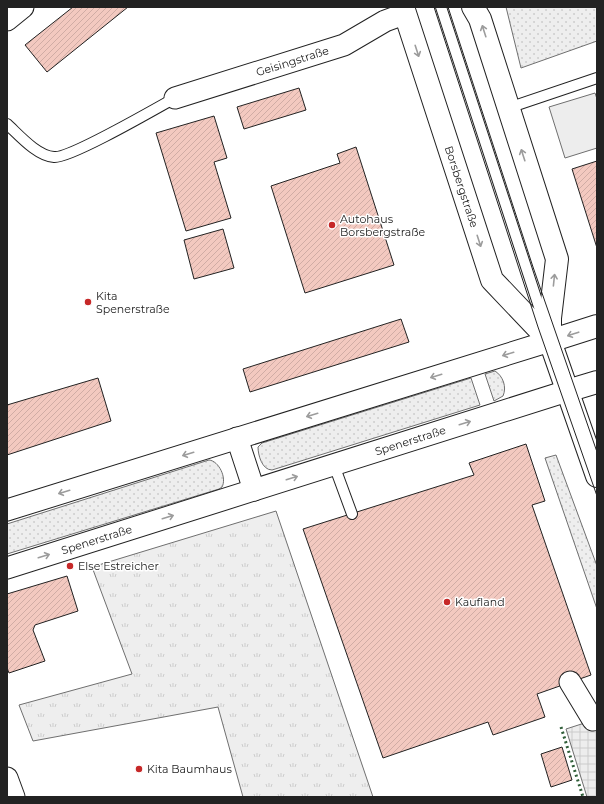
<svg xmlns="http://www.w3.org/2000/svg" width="604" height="804" viewBox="0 0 604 804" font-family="Montserrat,sans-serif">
  <defs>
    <pattern id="grass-dots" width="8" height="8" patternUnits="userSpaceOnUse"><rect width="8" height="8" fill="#eee"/><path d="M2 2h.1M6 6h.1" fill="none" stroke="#ccc" stroke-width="1.8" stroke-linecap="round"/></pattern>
    <pattern id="park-tufts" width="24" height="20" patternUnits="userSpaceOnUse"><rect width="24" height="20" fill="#eee"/><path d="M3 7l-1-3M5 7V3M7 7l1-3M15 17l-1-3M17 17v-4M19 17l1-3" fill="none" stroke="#ccc"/></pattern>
    <pattern id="plaza-grid" width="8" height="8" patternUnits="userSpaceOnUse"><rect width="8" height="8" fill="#ededed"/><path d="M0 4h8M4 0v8" fill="none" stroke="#cbcbcb"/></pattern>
    <pattern id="building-hatch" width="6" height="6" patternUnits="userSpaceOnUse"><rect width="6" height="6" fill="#f3c9c0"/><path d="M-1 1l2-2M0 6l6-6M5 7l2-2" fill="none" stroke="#d0aca5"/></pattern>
  </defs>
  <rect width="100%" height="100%" fill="#fff"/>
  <path fill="url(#grass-dots)" stroke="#6f6f6f" d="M506,7H597V41L521,68Z
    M495,371C503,376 507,387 503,396L494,401L485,374Z
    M471,378L480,405L272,470C262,470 258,455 258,447L262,443Z
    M556,455L597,566V609L545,458Z
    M209,460C219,461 227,478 222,487L219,489L7,554V524Z"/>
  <path fill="url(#park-tufts)" stroke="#6f6f6f" d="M276,511L373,797H243L218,707L33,741L19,705L132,674L92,567Z"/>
  <path fill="#ededed" stroke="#6f6f6f" d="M595,93L597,99V148L565,158L549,107Z"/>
  <path fill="url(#plaza-grid)" stroke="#6f6f6f" d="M597,719V797H587L566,729Z"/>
  <path fill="url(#building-hatch)" stroke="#222" d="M73,7H128L47,72L25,45Z
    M299,88L306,110L244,129L237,107Z
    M214,116L227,158L214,162L231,218L186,231L156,133Z
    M356,147L394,265L305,293L271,186L340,163L337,154Z
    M597,161V248L572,169Z
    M223,229L234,268L194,279L184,240Z
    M401,319L409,342L250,392L243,369Z
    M98,378L111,421L7,455V405Z
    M526,444L545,501L532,505L591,675L537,694L545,717L493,735L488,722L383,758L303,529L474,475L469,463Z
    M67,576L78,611L35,625L33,630L45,661L9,673L7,668V594Z
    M562,747L572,780L551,787L541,754Z"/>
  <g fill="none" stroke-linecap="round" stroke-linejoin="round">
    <g stroke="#222" stroke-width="12">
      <path id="lane" d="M441,7L544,322
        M508,108L597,78
        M7,124C19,135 37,156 54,157C69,159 157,108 175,98
        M334,465L352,514"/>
    </g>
    <g stroke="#222" stroke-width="23">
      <g id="street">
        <path d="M7,20L23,7"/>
        <path id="s1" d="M175,98L344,45L385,21L404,14"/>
        <path d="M237,438L254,490"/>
        <path d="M7,510L550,341"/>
        <path id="s2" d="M7,568L567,391"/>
        <path d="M570,682L593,720"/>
        <path d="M7,778L14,797"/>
      </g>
    </g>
    <g stroke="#222" stroke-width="24">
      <g id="secondary">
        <path id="s3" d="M403,7L492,280L550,341"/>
        <path d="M473,7L480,19L557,259L550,318V341L597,476"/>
        <path d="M550,341L597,326"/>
        <path d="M567,391L597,382"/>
      </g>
    </g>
    <use href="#lane" stroke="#fff" stroke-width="10"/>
    <use href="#street" stroke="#fff" stroke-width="21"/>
    <use href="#secondary" stroke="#fff" stroke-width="22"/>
    <path stroke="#222" stroke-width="1" d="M434,7L538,327L597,496
      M448,7L533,267L597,452"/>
    <path stroke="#2f5e38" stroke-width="3" stroke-dasharray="2 3" stroke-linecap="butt" d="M561,727L583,797"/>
  </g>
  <defs><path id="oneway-shaft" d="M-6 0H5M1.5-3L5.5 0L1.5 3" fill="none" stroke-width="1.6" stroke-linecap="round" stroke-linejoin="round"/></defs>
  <g stroke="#9c9c9c">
    <use href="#oneway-shaft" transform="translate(484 31) rotate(-108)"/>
    <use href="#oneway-shaft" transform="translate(417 51) rotate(72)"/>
    <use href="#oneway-shaft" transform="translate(523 155) rotate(-108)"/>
    <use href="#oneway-shaft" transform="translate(479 241) rotate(72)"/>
    <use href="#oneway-shaft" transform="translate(554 280) rotate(-84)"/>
    <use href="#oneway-shaft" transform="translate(573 334) rotate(162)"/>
    <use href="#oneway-shaft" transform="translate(508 354) rotate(163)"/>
    <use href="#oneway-shaft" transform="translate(436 376) rotate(163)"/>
    <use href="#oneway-shaft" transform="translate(312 415) rotate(163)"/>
    <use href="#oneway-shaft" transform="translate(465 423) rotate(-17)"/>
    <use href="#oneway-shaft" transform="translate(188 454) rotate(163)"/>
    <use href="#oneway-shaft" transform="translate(292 478) rotate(-17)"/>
    <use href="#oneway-shaft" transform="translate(64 492) rotate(163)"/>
    <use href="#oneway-shaft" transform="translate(168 517) rotate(-17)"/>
    <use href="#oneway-shaft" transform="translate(44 556) rotate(-17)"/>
  </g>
  <g fill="#c62828" stroke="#fff" stroke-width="1.5">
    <circle cx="332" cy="225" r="4"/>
    <circle cx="88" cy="302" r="4"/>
    <circle cx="70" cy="566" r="4"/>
    <circle cx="447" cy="602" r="4"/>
    <circle cx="139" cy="769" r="4"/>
  </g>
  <g text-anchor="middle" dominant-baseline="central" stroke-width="3" stroke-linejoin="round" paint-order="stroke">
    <g font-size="11" fill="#222" stroke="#fff">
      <text stroke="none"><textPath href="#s1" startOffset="123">Geisingstraße</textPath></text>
      <text stroke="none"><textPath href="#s3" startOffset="189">Borsbergstraße</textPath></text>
      <text stroke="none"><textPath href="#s2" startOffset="423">Spenerstraße</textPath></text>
      <text stroke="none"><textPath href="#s2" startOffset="94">Spenerstraße</textPath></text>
    </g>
    <g font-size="11" fill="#222" stroke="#fff" text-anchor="start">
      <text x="340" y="219">Autohaus<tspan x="340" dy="13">Borsbergstraße</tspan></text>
      <text x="96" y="296">Kita<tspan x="96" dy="13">Spenerstraße</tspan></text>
      <text x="78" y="566">Else Estreicher</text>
      <text x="455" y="602">Kaufland</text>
      <text x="147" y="769">Kita Baumhaus</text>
    </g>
  </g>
  <rect width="604" height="804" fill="none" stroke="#222222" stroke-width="16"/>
</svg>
